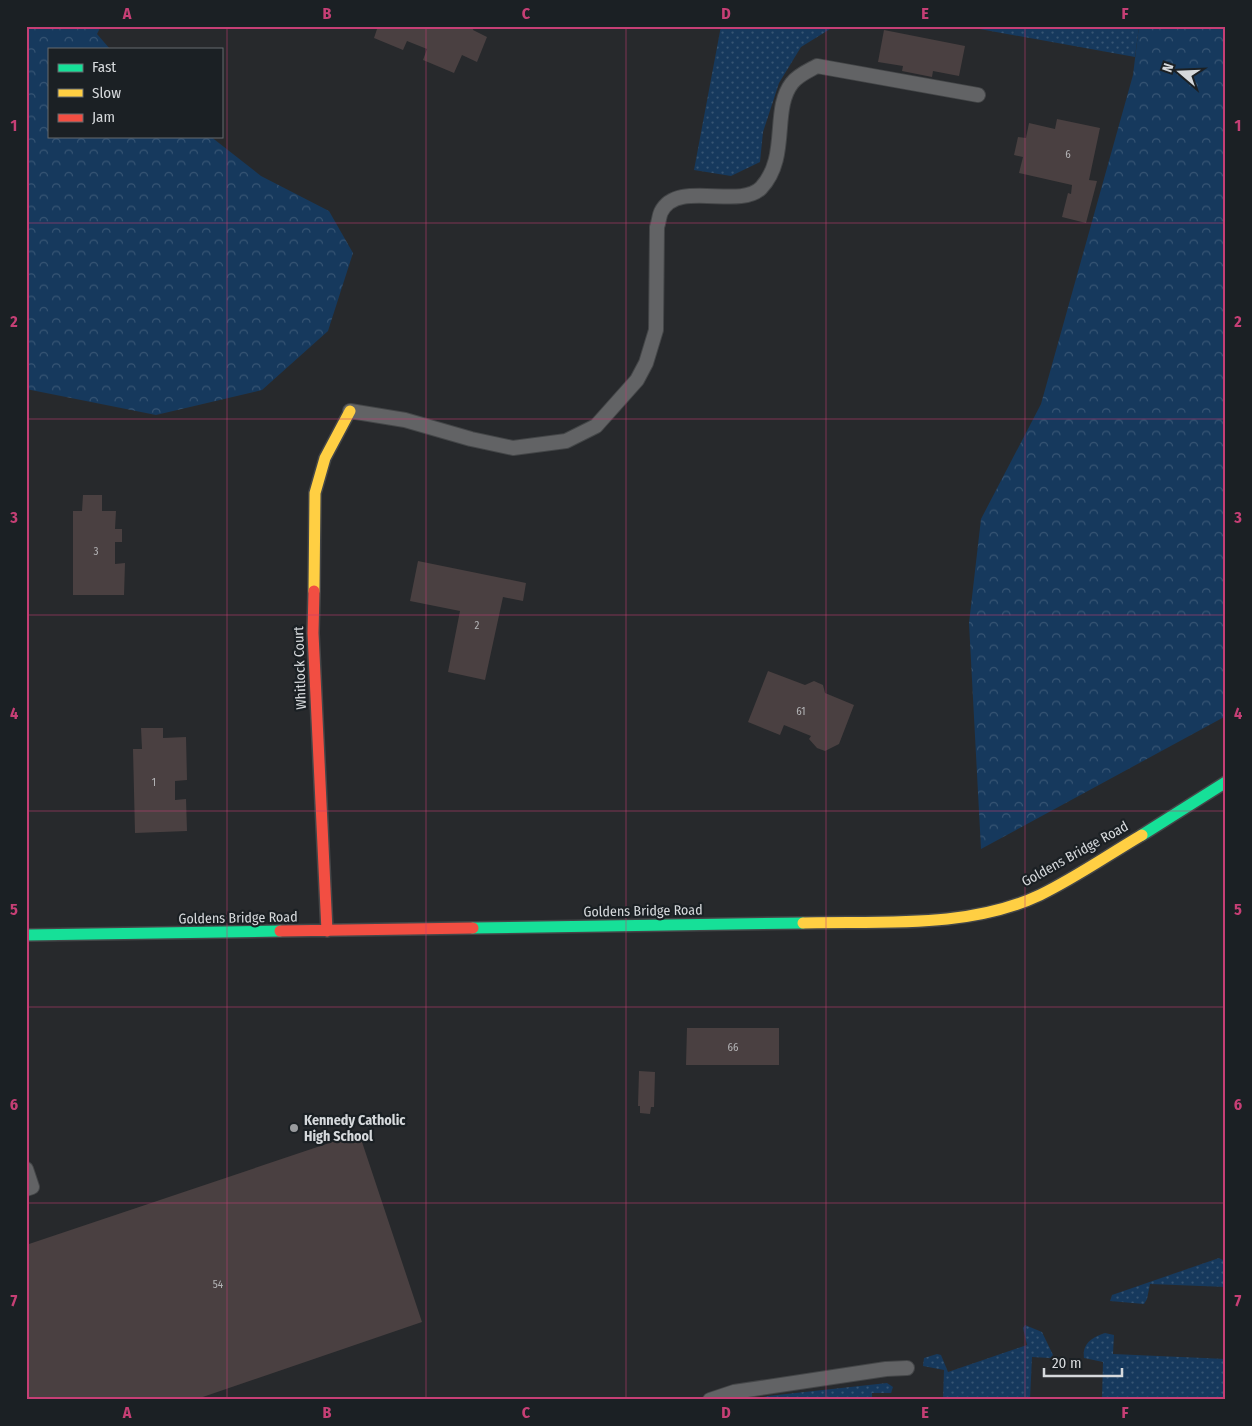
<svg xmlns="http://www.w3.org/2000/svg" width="1252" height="1426" viewBox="0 0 1252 1426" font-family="'Fira Sans Condensed',sans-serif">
  <defs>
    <pattern id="grass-dots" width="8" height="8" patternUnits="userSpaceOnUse" patternTransform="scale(1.25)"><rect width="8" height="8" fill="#16395d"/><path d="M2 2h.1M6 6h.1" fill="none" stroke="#375574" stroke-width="1.8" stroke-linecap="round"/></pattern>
    <pattern id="forest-crowns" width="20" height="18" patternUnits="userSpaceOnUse" patternTransform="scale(1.25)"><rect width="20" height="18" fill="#16395d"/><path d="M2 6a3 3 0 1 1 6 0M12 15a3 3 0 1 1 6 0" fill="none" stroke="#375574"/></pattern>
  </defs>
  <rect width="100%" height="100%" fill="#27292c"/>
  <path fill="url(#grass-dots)" d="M721,26H835L801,47L779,83L763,132L760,162L731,176L694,170Z
    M963,26H1139L1135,57Z
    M1219,1258L1223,1260V1277L1226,1278V1287L1150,1284L1147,1299L1144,1304L1110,1301L1112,1295Z
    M1025,1325L1042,1332L1053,1355L1050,1358L1032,1357L1030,1400L949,1397V1400H943L944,1370L923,1366L924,1358L937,1354L941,1355L948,1372L1027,1345L1023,1328Z
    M1105,1333L1114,1335L1113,1354L1226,1359V1400H1102L1103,1362L1084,1358C1082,1343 1093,1337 1105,1333Z
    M887,1383L893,1387L891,1393H872V1400H750L768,1396Z"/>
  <path fill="url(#forest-crowns)" d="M26,26H101L97,34L110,49H49V136H210L261,176L329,211L353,253L328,331L262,390L156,415L26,389Z
    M1139,26H1226V716L981,849L969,623L981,519L1041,404L1133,75Z"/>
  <path fill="#4a4041" d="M378,26H474L473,30L487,37L477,62L462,55L454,73L423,60L427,49L407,41L403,50L374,38Z
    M884,30L965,46L959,76L933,71L932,77L902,71L903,66L878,62Z
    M1057,119L1100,128L1089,180L1097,181L1086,223L1062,217L1068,193L1071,194L1072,185L1019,173L1023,157L1014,155L1018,137L1026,138L1029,123L1055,129Z
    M83,495H102V511H116L115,529H122V542H115V564L125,563L124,595H73V511H82Z
    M418,561L526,583L523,601L503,597L485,680L448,672L460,611L410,601Z
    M768,671L805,685L814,681L823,685L825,693L854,705L839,744L825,751L817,748L809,739L811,736L784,725L780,735L748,722Z
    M141,728H163V738L186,737L187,780L175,781V800L186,799L187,831L135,833L133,749H142Z
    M687,1028H779V1065H686Z
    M639,1071L655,1072L654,1107H651L650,1114L640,1113V1106H638Z
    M359,1133L422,1322L194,1400H26V1245Z"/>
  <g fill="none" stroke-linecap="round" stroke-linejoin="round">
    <g stroke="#444648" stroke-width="16">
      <path id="lane" d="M350,411L405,420L471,439L513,448L566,441L596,426L637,380L646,363L656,330L657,227C659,222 659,216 661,212C677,179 739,210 761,188C790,157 771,110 792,83C798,75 808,71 817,66L978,95
        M26,1169L32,1187L26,1189
        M710,1400L734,1392L886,1369L907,1368"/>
    </g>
    <g stroke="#444648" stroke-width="14">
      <path id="fast" d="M1142,835L1226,782
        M473,928L803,923
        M26,935L280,931"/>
    </g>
    <g stroke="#444648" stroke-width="14">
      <path id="slow" d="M314,591L315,493L325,458L350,411
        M803,923C881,921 968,929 1040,895C1075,878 1108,855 1142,835"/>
    </g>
    <g stroke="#444648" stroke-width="14">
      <path id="jam" d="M314,591L313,633L327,931
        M280,931L473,928"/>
    </g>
    <use href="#lane" stroke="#626365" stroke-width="14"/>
    <use href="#fast" stroke="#16e098" stroke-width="11"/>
    <use href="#slow" stroke="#ffcf43" stroke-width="11"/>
    <use href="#jam" stroke="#f24e42" stroke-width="11"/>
  </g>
  <path fill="none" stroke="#c63f75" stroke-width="1" stroke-opacity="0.55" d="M227,26V1400M426,26V1400M626,26V1400M826,26V1400M1025,26V1400M26,223H1226M26,419H1226M26,615H1226M26,811H1226M26,1007H1226M26,1203H1226"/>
  <circle fill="#999b9e" stroke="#1b2024" stroke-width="2" cx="294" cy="1128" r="5"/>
  <g text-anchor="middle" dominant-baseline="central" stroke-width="4.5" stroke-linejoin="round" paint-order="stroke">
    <g font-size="11" fill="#b3b3b5">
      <text x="1068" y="154">6</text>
      <text x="96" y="551">3</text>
      <text x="477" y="625">2</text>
      <text x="801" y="711">61</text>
      <text x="154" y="782">1</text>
      <text x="733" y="1047">66</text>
      <text x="218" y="1284">54</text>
    </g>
    <g font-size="14" fill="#d6d9dc" stroke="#1b2024">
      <text transform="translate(300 668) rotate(-92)">Whitlock Court</text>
      <text transform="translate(1075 854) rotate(-29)">Goldens Bridge Road</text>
      <text transform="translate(643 911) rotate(-1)">Goldens Bridge Road</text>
      <text transform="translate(238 918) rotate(-1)">Goldens Bridge Road</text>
    </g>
    <g font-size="14" font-weight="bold" fill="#d6d9dc" stroke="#1b2024" text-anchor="start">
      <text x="304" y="1120">Kennedy Catholic<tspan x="304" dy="16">High School</tspan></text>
    </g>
  </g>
  <rect width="1252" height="1426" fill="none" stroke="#1b2024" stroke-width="55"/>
  <rect x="48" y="48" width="175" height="90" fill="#1b2024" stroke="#666a6e"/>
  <rect x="58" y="64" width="25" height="8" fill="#16e098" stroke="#666a6e"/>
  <text x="92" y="72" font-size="15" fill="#d6d9dc">Fast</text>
  <rect x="58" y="89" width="25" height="8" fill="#ffcf43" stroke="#666a6e"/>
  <text x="92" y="98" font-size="15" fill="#d6d9dc">Slow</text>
  <rect x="58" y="114" width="25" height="8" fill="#f24e42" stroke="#666a6e"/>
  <text x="92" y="122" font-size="15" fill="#d6d9dc">Jam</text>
  <g transform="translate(1180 72) rotate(289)" stroke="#1b2024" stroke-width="4" paint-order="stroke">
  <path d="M0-4L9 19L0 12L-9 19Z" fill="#d6d9dc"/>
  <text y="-8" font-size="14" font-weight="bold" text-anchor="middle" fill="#d6d9dc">N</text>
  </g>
  <path d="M1044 1368v8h78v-8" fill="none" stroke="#d6d9dc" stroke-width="2.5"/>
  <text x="1052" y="1368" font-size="15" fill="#d6d9dc" stroke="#1b2024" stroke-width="4" paint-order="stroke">20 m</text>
  <rect x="28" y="28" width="1196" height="1370" fill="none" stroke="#c63f75" stroke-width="2"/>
  <g font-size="16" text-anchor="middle" font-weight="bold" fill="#c63f75">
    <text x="127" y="19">A</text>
    <text x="327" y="19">B</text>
    <text x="526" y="19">C</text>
    <text x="726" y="19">D</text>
    <text x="925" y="19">E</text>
    <text x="1125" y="19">F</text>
    <text x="14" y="131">1</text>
    <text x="1238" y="131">1</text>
    <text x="14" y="327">2</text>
    <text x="1238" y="327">2</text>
    <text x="14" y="523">3</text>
    <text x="1238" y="523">3</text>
    <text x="14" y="719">4</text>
    <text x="1238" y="719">4</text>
    <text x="14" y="915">5</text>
    <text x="1238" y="915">5</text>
    <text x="14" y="1110">6</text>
    <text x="1238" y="1110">6</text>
    <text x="14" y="1306">7</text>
    <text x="1238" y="1306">7</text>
    <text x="127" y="1418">A</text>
    <text x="327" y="1418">B</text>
    <text x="526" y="1418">C</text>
    <text x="726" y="1418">D</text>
    <text x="925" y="1418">E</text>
    <text x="1125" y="1418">F</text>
  </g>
</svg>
